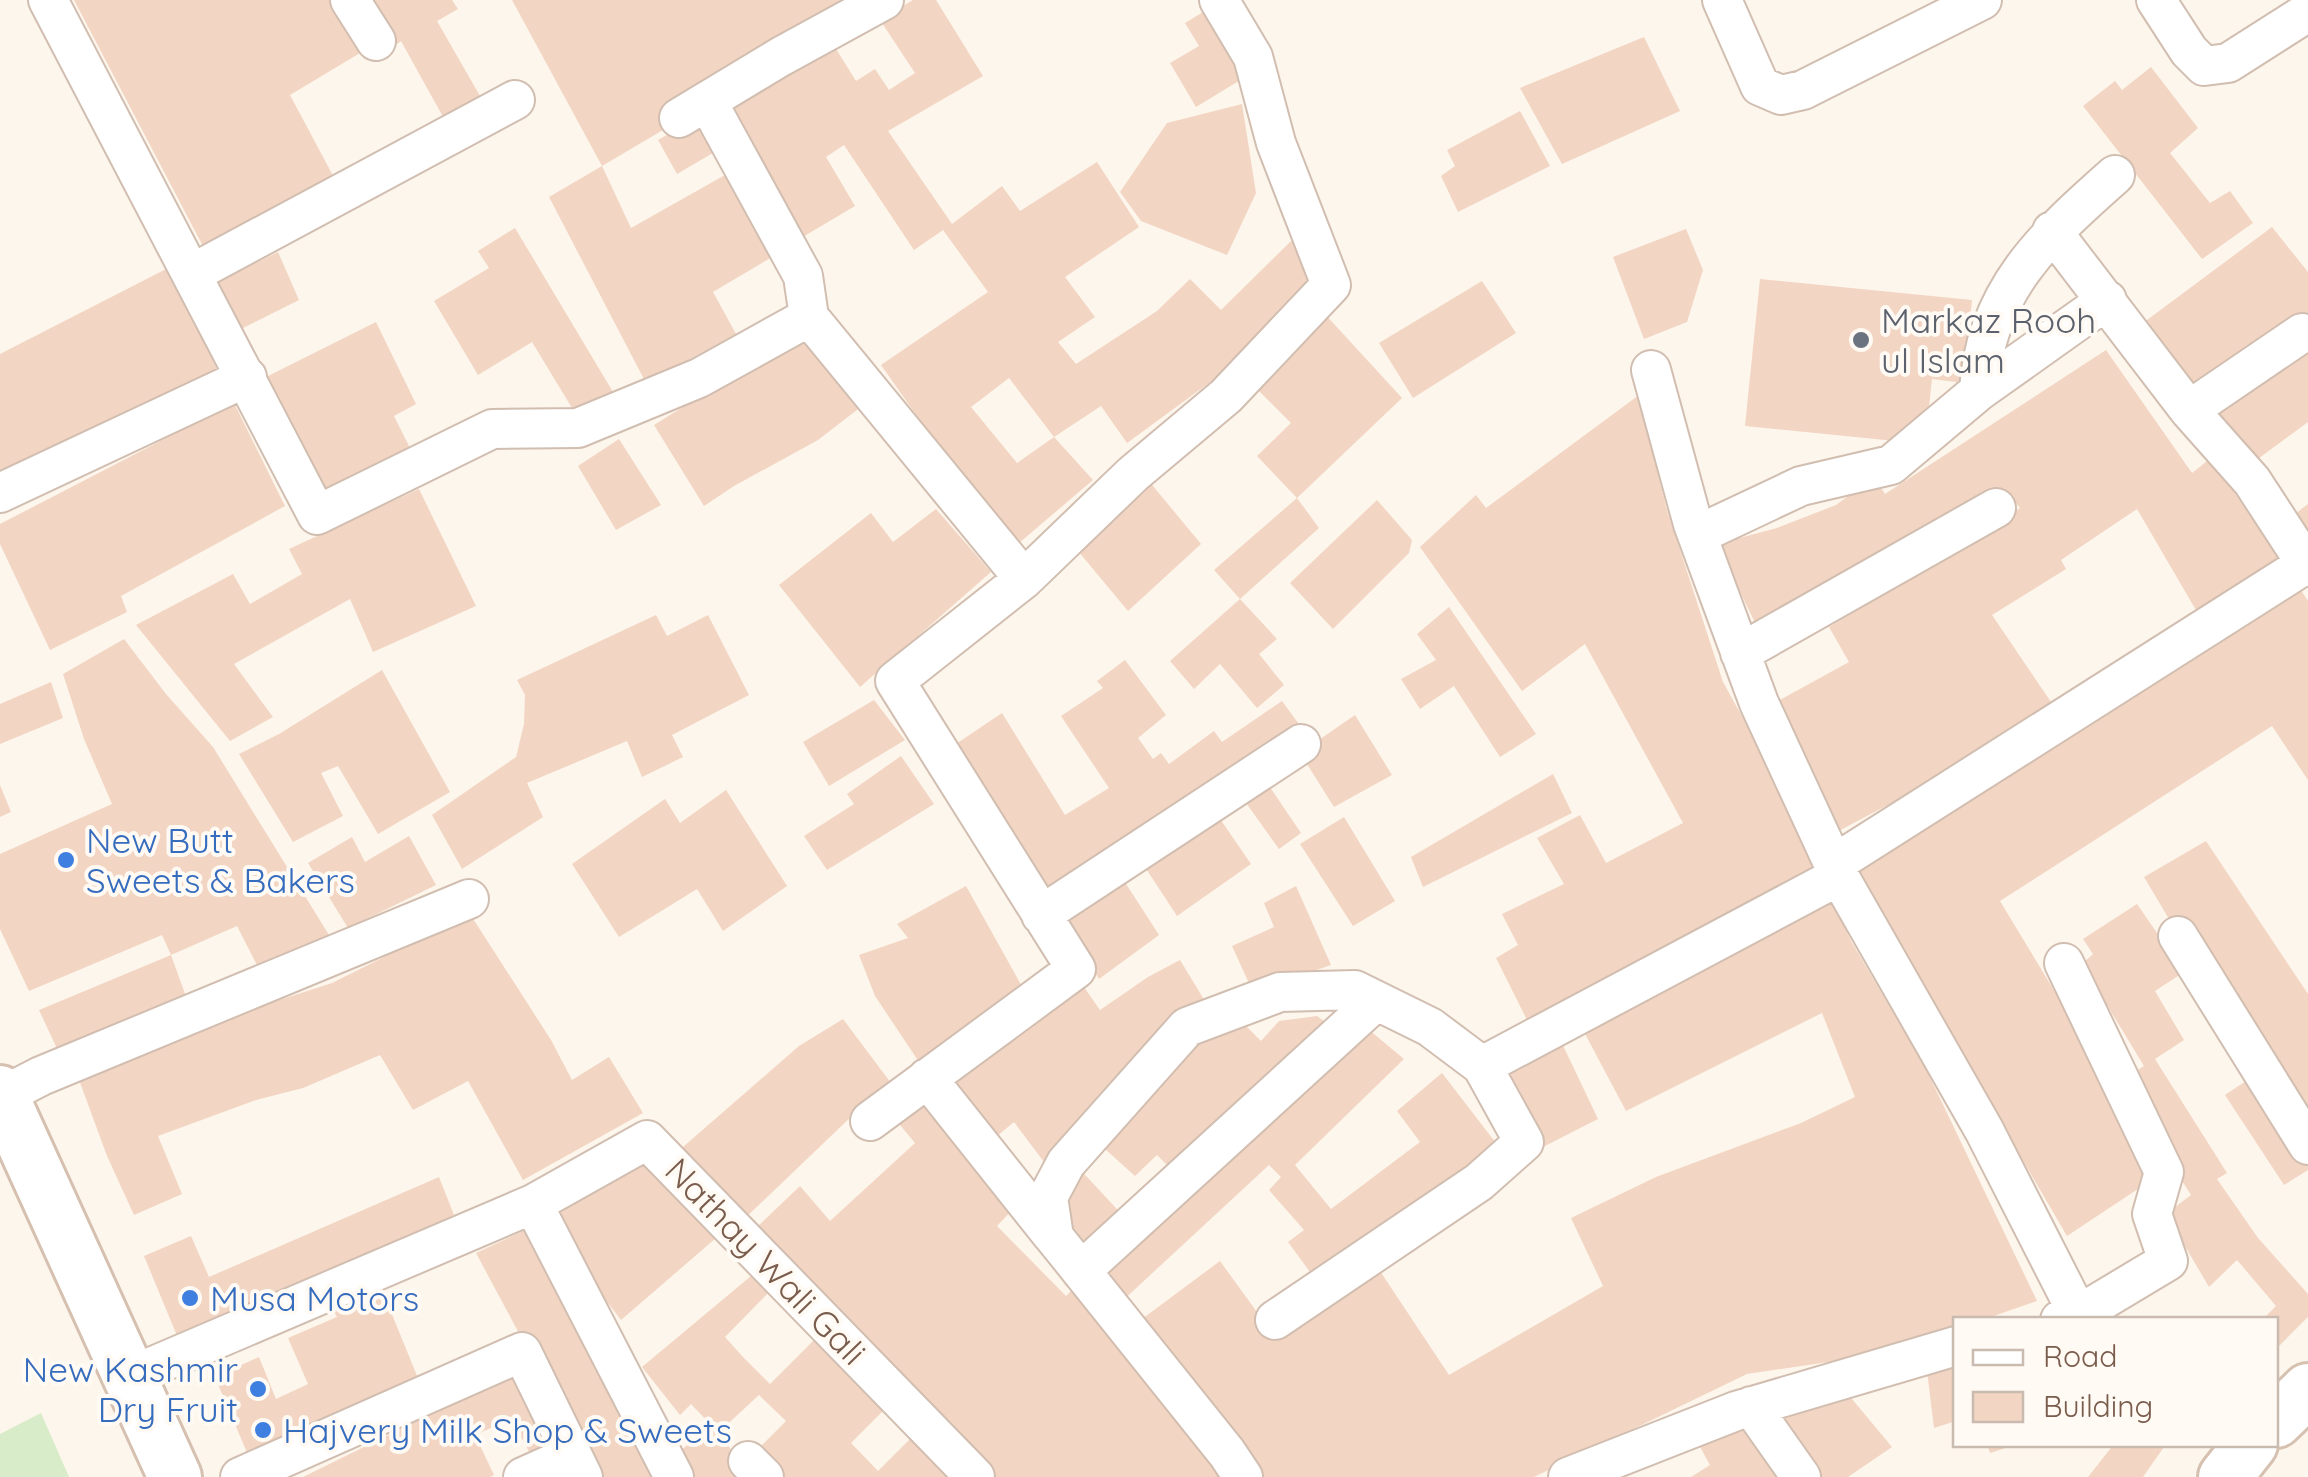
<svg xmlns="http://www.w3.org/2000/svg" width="2308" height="1477" viewBox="0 0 2308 1477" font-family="Quicksand,sans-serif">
  <rect width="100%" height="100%" fill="#fdf6ec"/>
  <path fill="#d8ecc9" d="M41,1413L69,1477H0V1434Z"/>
  <path fill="#f3d5c3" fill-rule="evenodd" d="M74,0H337L365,50L290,95L338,185L206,252Z
    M362,0H452L458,9L437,21L484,103L447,124L401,41L390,49Z
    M512,0H853L668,127L602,166L631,228L725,175L772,257L713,292L736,334L646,383L549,197L602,166Z
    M913,0H936L983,76L888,131L952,224L1002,186L1020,211L1097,162L1139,227L1065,277L1095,317L1058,342L1076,364L1157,311L1190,279L1221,310L1291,241L1319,276L1253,344L1209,383L1127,443L1101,406L1054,437L1093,480L1019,543L931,436L881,365L988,292L943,230L914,250L844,145L826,157L855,206L796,241L718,104L828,36L856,81L875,69L889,90L915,73L880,20ZM1009,378L1054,437L1017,463L971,407Z
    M1208,9L1247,76L1196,107L1170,63L1199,46L1185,23Z
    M1644,37L1680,111L1562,164L1520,88Z
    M2151,67L2198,128L2170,153L2210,203L2230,191L2253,223L2202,259L2083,106L2115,81L2122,90Z
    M1242,104L1256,193L1227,255L1141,221L1120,192L1167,123Z
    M1520,111L1550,166L1458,212L1441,176L1455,166L1447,150Z
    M706,113L725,146L677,174L658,140Z
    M2272,227L2308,272V312L2196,392L2143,323Z
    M515,228L613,392L572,408L532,342L478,375L434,301L489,268L478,251Z
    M1686,229L1703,270L1687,322L1644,339L1613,257Z
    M278,252L299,300L235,332L211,285Z
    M168,268L219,373L0,478V354Z
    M1760,279L1972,300L1964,383L1932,379L1925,444L1745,426Z
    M1482,281L1516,333L1413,398L1379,343Z
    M1323,312L1402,398L1297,498L1257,456L1291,423L1257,389L1289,357L1282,350Z
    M376,322L416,404L394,416L412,452L325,494L266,377Z
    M810,339L862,406L818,440L734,486L704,506L654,425L718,385Z
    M2308,348V422L2251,464L2215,417Z
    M2106,350L2192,473L2211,458L2281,562L2200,617L2137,509L2061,560L2066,569L1992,615L2053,705L1916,790L1833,834L1776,702L1849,662L1829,627L1951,554L2020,508L2006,491L1758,629L1717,544L1777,528L1836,505L1874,477L1885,494Z
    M1639,395L1666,507L1723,682L1827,870L1527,1020L1496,958L1518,945L1502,914L1564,884L1537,838L1580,815L1606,863L1683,823L1585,644L1522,691L1420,547L1476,495L1486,508Z
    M234,403L285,506L121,596L127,612L50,650L0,544V524Z
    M619,439L661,505L616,530L578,466Z
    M1148,480L1201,544L1128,611L1073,545Z
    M419,489L476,606L373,652L350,599L234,664L273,717L230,741L136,625L233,574L250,604L302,574L289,549Z
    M1297,498L1319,528L1240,599L1277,639L1259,654L1284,685L1257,708L1220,664L1194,689L1170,661L1240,599L1214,570Z
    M1377,500L1412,540L1409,553L1333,629L1290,583Z
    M2308,504V532L2295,514Z
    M936,509L991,572L860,687L779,585L871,513L893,542Z
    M2295,581L2308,601V780L2272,726L2000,901L2084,1040L2156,1177L2067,1236L1851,866Z
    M1449,607L1536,734L1500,757L1454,686L1420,709L1401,679L1436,660L1417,634Z
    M656,615L667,636L708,615L749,695L672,735L683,757L642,777L627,741L527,783L543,817L462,869L432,815L516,757L524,724L525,695L517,680Z
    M124,639L166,694L213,747L329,935L259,969L237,926L171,955L162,935L29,991L0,929V854L112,804L84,739L63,674Z
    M1125,660L1166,715L1138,738L1153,759L1161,753L1169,764L1214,731L1222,742L1282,701L1304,731L1046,905L950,748L1002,713L1065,815L1109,788L1061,716L1103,688L1097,681Z
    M382,670L450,792L378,834L338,766L321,773L343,816L293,842L239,754L279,734Z
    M51,682L63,718L0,744V704Z
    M874,700L905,740L829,786L803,742Z
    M1355,715L1392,775L1334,807L1300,753Z
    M901,756L934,804L827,870L804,836L854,804L847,794Z
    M1553,774L1572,813L1423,887L1411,857Z
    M1263,777L1301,833L1279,849L1239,793Z
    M0,785L11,812L0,817Z
    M726,790L787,886L723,931L697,889L619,937L572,864L665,799L680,823Z
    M1214,810L1251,864L1177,916L1139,858Z
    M1344,817L1395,901L1353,926L1300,844Z
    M409,836L436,885L348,928L308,863L352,837L365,862Z
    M2206,841L2308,994V1130L2182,917L2172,924L2144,877Z
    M1119,873L1159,935L1099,979L1057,916Z
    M966,886L1024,990L919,1062L875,996L859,955L908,938L897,924Z
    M1296,886L1331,965L1253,992L1232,946L1274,927L1264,903Z
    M1828,892L1851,941L1925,1067L2037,1301L1982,1320H1956V1328L1905,1344L1828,1362L1747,1374L1534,1477H1262L1142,1319L1220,1261L1275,1337L1374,1262L1449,1375L1603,1286L1571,1218L1656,1177L1801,1123L1855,1097L1822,1013L1626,1111L1583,1030Z
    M2137,904L2184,972L2155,991L2184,1040L2155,1059L2227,1173L2217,1179L2258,1238L2308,1294V1317L2276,1349V1320H2262L2276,1306L2237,1260L2209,1287L2166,1214L2191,1195L2174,1168L2182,1163L2127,1077L2144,1066L2082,964L2093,954L2083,939Z
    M470,914L551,1040L572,1080L609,1057L643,1113L523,1180L468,1081L413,1110L380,1055L303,1088L256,1100L158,1136L182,1194L134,1215L107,1156L78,1077L224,1018L332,983Z
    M171,955L188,1002L60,1055L39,1010Z
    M1180,960L1208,1006L1050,1170L1014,1122L990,1142L945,1079L1077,977L1100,1010L1148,977Z
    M1317,1016L1338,1031L1177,1175L1157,1155L1135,1176L1095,1140L1178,1048L1238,1018L1261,1041L1279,1021Z
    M843,1019L891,1083L854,1114L740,1223L676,1153L799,1046Z
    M1362,1024L1404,1059L1295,1165L1331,1209L1420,1142L1397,1111L1442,1073L1499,1147L1318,1283L1288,1242L1304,1230L1269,1190L1281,1177L1269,1165L1119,1304L1092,1269Z
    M1558,1035L1598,1119L1541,1148L1498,1067Z
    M2252,1077L2308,1157V1170L2284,1185L2225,1095Z
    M927,1093L1017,1205L997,1226L1066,1296L1078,1284L1235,1477H992L754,1230L800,1186L830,1221L915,1143L895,1119Z
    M642,1153L723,1232L621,1320L591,1281L551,1203Z
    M1076,1165L1127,1220L1087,1257L1068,1237L1062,1195Z
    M439,1177L454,1215L180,1343L144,1256L191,1236L209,1277Z
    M534,1226L659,1477H591L528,1350L476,1253Z
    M757,1271L772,1289L725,1337L743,1357L770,1384L821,1333L886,1408L851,1443L878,1471L915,1434L959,1477H775L753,1454L786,1421L759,1395L718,1433L753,1477H685L672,1458L711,1425L691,1404L680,1415L642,1367Z
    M382,1290L422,1388L251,1462L215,1377L259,1357L276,1399L308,1384L288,1338L337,1317L334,1312Z
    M1956,1362V1421L1934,1428L1927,1371Z
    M520,1370L560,1445L532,1457L511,1419L475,1435L494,1475L490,1477H303Z
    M1847,1393L1892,1447L1848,1477H1814L1771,1417Z
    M1753,1422L1788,1477H1691L1710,1465L1699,1445Z
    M1987,1444H2015V1445L1990,1453Z
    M2114,1444H2166L2143,1477H2088Z"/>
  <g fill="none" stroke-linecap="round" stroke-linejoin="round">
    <g stroke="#d1beb0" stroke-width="42">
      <path id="street" d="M48,0L317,515L492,429L578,428L699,378L809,317L1024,579
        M350,0L376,41
        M1722,0L1760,86L1781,95L1803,90L1982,0
        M2156,0L2189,51L2204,66L2228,63L2308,12
        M707,101L803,276L809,317
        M679,118L780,57L884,0
        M2052,231L2189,410L2252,481L2308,567
        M193,273L515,100
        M1651,370L1693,524L1759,703L1839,876L1984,1130L2081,1320
        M1979,391C1984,292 2045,237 2115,175
        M2189,410L2302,333
        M0,493L247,377
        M1697,535L1801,486L1891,465L1979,391L2107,300
        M1740,653L1996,508
        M1834,864L2306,564
        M1041,915L1301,744
        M2178,936L2308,1145
        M927,1078L1052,1235
        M2,1096L41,1076L469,899
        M870,1121L1076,969L895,681L1024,579L1133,474L1226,396L1331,285L1276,143L1253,57L1219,0
        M533,1204L674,1477
        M1081,1271L1376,1001
        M1275,1320L1479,1182L1524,1142L1482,1066
        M2060,1320L2078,1315L2168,1261L2152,1214L2164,1172L2064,963
        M130,1376L533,1204L647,1140L975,1477
        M1751,1406L1801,1477
        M748,1461L764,1477
        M240,1477L522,1352L583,1477
        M523,1477L572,1455
        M1243,1477L1227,1453L1054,1237L1048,1197L1066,1163L1187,1027L1280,992L1355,990L1430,1027L1482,1066L1839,876
        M1568,1477L1736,1411L1956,1346"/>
    </g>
    <g stroke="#d6c0b0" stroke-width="58">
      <path id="secondary" d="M0,1092L175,1477
        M2276,1421L2308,1390
        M2225,1477L2251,1444"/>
    </g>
    <use href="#street" stroke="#fff" stroke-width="38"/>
    <use href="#secondary" stroke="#fff" stroke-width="52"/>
  </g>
  <circle fill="#6b7280" stroke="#fffaf3" stroke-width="4" cx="1861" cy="340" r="10"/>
  <g fill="#3f7fe0" stroke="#fffaf3" stroke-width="4">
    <circle cx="66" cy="860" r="10"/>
    <circle cx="190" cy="1298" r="10"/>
    <circle cx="258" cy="1389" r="10"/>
    <circle cx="263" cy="1430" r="10"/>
  </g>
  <g text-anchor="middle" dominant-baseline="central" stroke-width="8" stroke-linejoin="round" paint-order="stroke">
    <g font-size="35" fill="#5b616d" stroke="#fffaf3" text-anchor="start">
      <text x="1881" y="320">Markaz Rooh<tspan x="1881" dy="40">ul Islam</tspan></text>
    </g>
    <g font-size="35" fill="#366cbe" stroke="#fffaf3" text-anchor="start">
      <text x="86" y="840">New Butt<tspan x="86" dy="40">Sweets &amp; Bakers</tspan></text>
      <text x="210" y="1298">Musa Motors</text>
      <text x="238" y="1369" text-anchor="end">New Kashmir<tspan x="238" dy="40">Dry Fruit</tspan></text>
      <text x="283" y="1430">Hajvery Milk Shop &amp; Sweets</text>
    </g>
    <g font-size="35" fill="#7a5c4d" stroke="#fffaf3">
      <text transform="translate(766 1261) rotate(46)">Nathay Wali Gali</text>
    </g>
  </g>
  <rect x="1953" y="1317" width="325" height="130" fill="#fffaf3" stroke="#cabbb1" stroke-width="2.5"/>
  <rect x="1973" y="1350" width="50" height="15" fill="#ffffff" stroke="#cabbb1" stroke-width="2.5"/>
  <text x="2043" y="1367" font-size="30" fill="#7a5c4d">Road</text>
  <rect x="1973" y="1392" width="50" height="30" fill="#f3d5c3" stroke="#cabbb1" stroke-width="2.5"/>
  <text x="2043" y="1417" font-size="30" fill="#7a5c4d">Building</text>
</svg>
